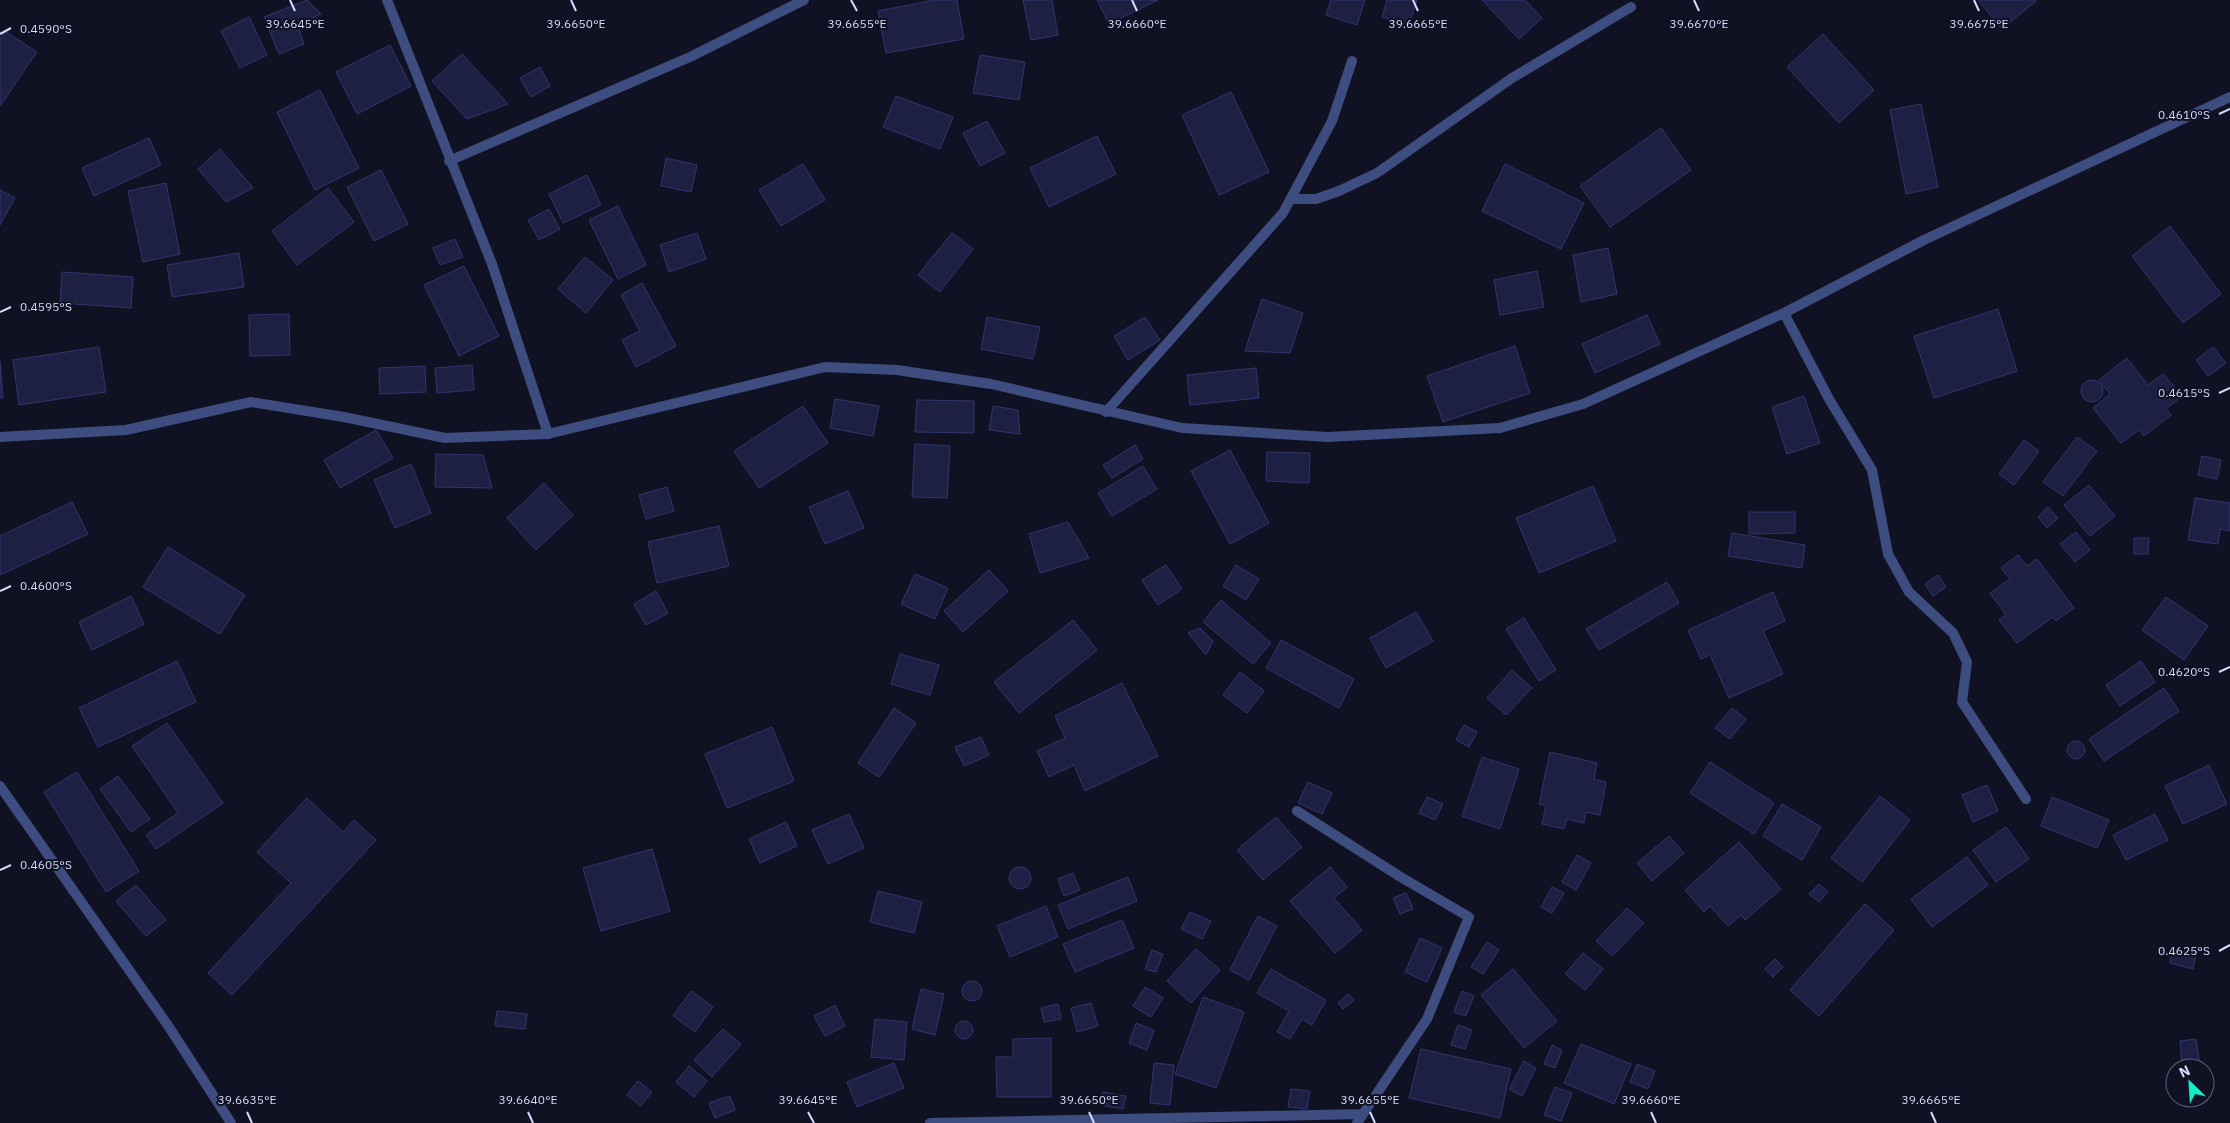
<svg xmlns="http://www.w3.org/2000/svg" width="2230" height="1123" viewBox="0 0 2230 1123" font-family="'IBM Plex Sans',sans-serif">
  <rect width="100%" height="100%" fill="#101223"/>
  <path fill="#1d2043" stroke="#31356e" d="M307,0L321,14L297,24L304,44L279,54L264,17Z
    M935,0H957L964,39L886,53L878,11Z
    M1023,0H1052L1058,35L1031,40Z
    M1097,0H1158L1109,24Z
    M1331,0H1365L1357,25L1326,15Z
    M1387,0H1417L1409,25L1382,17Z
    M1482,0H1525L1542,18L1519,39Z
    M1978,0H2035L2036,1L2002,29Z
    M249,17L267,55L240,68L221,31Z
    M5,31L37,52L0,106V39Z
    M1823,34L1874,90L1839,123L1787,67Z
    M390,45L411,86L357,114L336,72Z
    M462,54L508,104L467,119L432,81Z
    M980,55L1025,62L1019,100L973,93Z
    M540,67L550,86L531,97L520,78Z
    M320,90L359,168L315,190L277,112Z
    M1231,92L1269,172L1219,195L1182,115Z
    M896,96L953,117L940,149L883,127Z
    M1921,104L1938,187L1906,194L1890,110Z
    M987,121L1005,153L980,166L963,133Z
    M1661,128L1691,170L1610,227L1580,186Z
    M1097,136L1116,174L1049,207L1030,168Z
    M149,138L161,165L94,196L82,168Z
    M220,149L253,188L226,202L198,169Z
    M666,158L697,165L691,192L661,186Z
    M803,164L825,200L781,226L759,190Z
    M1505,164L1584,203L1561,249L1482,211Z
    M381,170L408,224L374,241L347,187Z
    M587,175L601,205L563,223L549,194Z
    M166,183L180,254L143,262L128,191Z
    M328,188L354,222L297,265L272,231Z
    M0,190L15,198L0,225Z
    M618,206L646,265L618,279L589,220Z
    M549,209L560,229L539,240L528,220Z
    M2170,226L2221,294L2183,323L2132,256Z
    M697,233L706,259L669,272L660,245Z
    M952,233L973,249L940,292L918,275Z
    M455,239L463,257L440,265L433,248Z
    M1608,248L1617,294L1581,302L1573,255Z
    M239,253L244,287L172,297L167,265Z
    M585,257L613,280L586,313L558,289Z
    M464,266L499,336L459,356L424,285Z
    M1537,271L1544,307L1500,315L1494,280Z
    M62,272L133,277L131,308L60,303Z
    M642,283L676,346L636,367L622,340L640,331L621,295Z
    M1262,299L1303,313L1290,353L1245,351Z
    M1998,309L2017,371L1934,398L1914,336Z
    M289,314L290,355L250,356L249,315Z
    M1647,315L1660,344L1595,373L1582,344Z
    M987,317L1040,327L1033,359L981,349Z
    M1145,317L1160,340L1128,360L1114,336Z
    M1515,346L1530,393L1443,422L1427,376Z
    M99,347L106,392L19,405L13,360Z
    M2213,347L2226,363L2208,376L2196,360Z
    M2127,358L2148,385L2163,374L2182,396L2166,409L2171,415L2144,436L2139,430L2121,443L2093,408L2110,394L2099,380Z
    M0,361L3,398H0Z
    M472,365L474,390L437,393L435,368Z
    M425,366L426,392L380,394L379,368Z
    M1256,368L1259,398L1190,405L1187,375Z
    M2081 391a11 11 0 1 1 22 0a11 11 0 1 1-22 0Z
    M1804,396L1820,443L1787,454L1772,407Z
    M835,399L879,406L873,436L830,428Z
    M917,400L974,401V433L915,432Z
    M803,406L828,443L759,488L734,451Z
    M993,406L1018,410L1020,434L989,430Z
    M376,430L393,458L340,488L324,460Z
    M2077,437L2097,451L2063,496L2043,482Z
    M2024,440L2039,451L2014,485L1999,474Z
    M915,444L950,446L947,498L912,497Z
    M1135,445L1143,459L1112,478L1103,465Z
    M1230,450L1269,523L1230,544L1191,471Z
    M1267,452L1310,453L1309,483L1266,481Z
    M436,454L483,455L492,488L435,487Z
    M2202,456L2221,460L2217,479L2198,475Z
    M411,464L431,513L395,528L374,480Z
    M1143,466L1157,489L1112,516L1098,493Z
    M544,483L573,515L536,550L507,518Z
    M2089,485L2115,516L2090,536L2064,505Z
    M1593,486L1616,541L1539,573L1516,518Z
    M667,487L674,511L646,519L639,495Z
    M848,491L864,528L825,544L809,507Z
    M2195,498L2230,503V531L2220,529L2218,544L2188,540Z
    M72,502L88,534L0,575V536Z
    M2048,507L2058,518L2047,528L2038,517Z
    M1749,512H1795V533L1749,534Z
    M1068,522L1089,558L1040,573L1029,534Z
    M719,526L729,566L657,583L648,542Z
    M2076,532L2090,550L2075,562L2060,544Z
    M1732,533L1805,545L1802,568L1728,556Z
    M2134,538H2149L2148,554H2134Z
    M168,547L245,595L220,634L143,587Z
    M2018,555L2027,566L2037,559L2074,608L2056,621L2053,617L2017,643L1999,620L2006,615L1990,593L2010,579L2001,568Z
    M1166,565L1182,589L1158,605L1142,580Z
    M1236,565L1259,579L1246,600L1223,586Z
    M989,570L1008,591L963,632L944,611Z
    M915,574L948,588L935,619L901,604Z
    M1938,575L1946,587L1933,596L1925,584Z
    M1667,582L1679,603L1599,650L1586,629Z
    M656,591L668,613L646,625L634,604Z
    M1773,592L1785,621L1763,631L1783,674L1729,698L1710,655L1701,659L1688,630Z
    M131,596L144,624L92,650L79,622Z
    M2166,597L2208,626L2184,660L2142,630Z
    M1221,600L1271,643L1253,664L1203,622Z
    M1416,612L1433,641L1386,668L1370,638Z
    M1524,618L1556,670L1539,681L1506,629Z
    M1073,620L1097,650L1019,713L994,682Z
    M1200,628L1213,641L1206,655L1188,633Z
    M1281,640L1354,679L1339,708L1266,668Z
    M900,654L939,665L930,695L891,684Z
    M177,661L196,702L98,747L79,708Z
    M2141,661L2155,682L2120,706L2106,685Z
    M1512,670L1532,688L1506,715L1487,698Z
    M1240,672L1264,691L1247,713L1223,695Z
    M1122,683L1158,756L1085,791L1074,765L1049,777L1037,751L1065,738L1055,716Z
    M2164,688L2179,711L2104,761L2089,739Z
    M894,708L916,723L879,777L858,763Z
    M1732,708L1746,719L1730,739L1715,728Z
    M167,723L223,803L156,849L146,835L178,813L132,746Z
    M1464,725L1477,732L1469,747L1456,740Z
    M772,727L794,781L727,808L705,754Z
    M981,737L989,755L964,766L955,747Z
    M2067 750a9 9 0 1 1 18 0a9 9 0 1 1-18 0Z
    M1550,752L1597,763L1594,779L1606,782L1600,815L1586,812L1584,823L1567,819L1564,829L1542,824L1546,806L1539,804Z
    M1482,757L1519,769L1500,829L1462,816Z
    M1710,762L1774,803L1754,834L1690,793Z
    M2209,765L2227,804L2183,824L2165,786Z
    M77,772L139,871L106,892L44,792Z
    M118,776L150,819L131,832L100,789Z
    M1308,782L1332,793L1322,814L1298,803Z
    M1987,785L1998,811L1973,822L1962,795Z
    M1880,796L1910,820L1862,882L1831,858Z
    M1427,797L1443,804L1435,820L1419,813Z
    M2052,797L2109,820L2097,848L2041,826Z
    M307,798L343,832L354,820L376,840L232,995L208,973L291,883L257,852Z
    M1782,804L1821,827L1802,860L1763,836Z
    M849,814L864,848L828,864L812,830Z
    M2155,814L2168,840L2126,860L2113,835Z
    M1276,817L1302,847L1263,880L1237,850Z
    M786,822L797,846L760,863L749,839Z
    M2006,827L2029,859L1996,882L1973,850Z
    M1669,836L1684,853L1652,881L1637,863Z
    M1739,842L1781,889L1745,920L1741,915L1728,926L1710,906L1704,912L1685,890Z
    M652,849L670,911L601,931L583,868Z
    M1577,855L1591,863L1576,890L1562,882Z
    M1967,857L1988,885L1932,927L1911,899Z
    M1009 878a11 11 0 1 1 22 0a11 11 0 1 1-22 0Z
    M1330,867L1347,887L1334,898L1362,930L1335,953L1290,901Z
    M1073,873L1080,890L1064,896L1058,879Z
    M1128,877L1137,901L1068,929L1058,905Z
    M1819,884L1828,892L1819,902L1809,894Z
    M136,885L166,920L146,936L116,901Z
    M1552,887L1564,893L1552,913L1541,907Z
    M878,891L922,902L914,933L870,922Z
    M1406,893L1413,909L1400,914L1393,898Z
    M1865,904L1894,930L1819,1016L1790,990Z
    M1046,906L1058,937L1010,957L997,926Z
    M1627,908L1644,923L1612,956L1596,941Z
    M1190,912L1211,921L1202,939L1181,929Z
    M1258,916L1277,926L1249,980L1230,970Z
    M1122,920L1134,948L1075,972L1063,944Z
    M1420,938L1442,948L1427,982L1405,972Z
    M1487,942L1499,950L1483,974L1471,967Z
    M1196,949L1220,970L1191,1003L1167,981Z
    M2173,949L2196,954L2193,969L2170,963Z
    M1152,950L1163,954L1156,972L1145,969Z
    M1583,953L1603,969L1585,990L1565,974Z
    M1775,959L1783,967L1773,977L1765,969Z
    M1271,969L1326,1000L1312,1025L1302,1019L1290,1039L1277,1032L1289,1011L1257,993Z
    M1513,969L1557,1021L1524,1048L1481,995Z
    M962 991a10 10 0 1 1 20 0a10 10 0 1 1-20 0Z
    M1145,987L1163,998L1151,1017L1133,1006Z
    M921,989L944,994L935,1035L912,1029Z
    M691,991L713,1007L695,1032L673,1016Z
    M1462,991L1474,996L1466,1016L1454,1012Z
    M1348,994L1354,1000L1343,1009L1338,1003Z
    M1203,997L1244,1012L1216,1088L1175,1074Z
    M1091,1003L1098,1026L1077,1032L1071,1008Z
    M1058,1004L1061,1019L1044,1022L1041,1008Z
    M835,1005L845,1026L825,1036L814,1016Z
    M497,1011L527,1014L525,1029L495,1026Z
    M875,1019L907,1022L904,1060L871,1057Z
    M955 1030a9 9 0 1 1 18 0a9 9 0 1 1-18 0Z
    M1136,1023L1154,1030L1147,1050L1129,1043Z
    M1458,1025L1472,1030L1465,1049L1451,1045Z
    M723,1029L741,1044L712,1077L694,1060Z
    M1051,1038V1097H997L996,1057H1013V1039Z
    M2196,1039L2199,1060L2182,1062L2180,1041Z
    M1581,1044L1631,1064L1614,1104L1564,1083Z
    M1552,1045L1562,1050L1555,1068L1544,1064Z
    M1421,1049L1511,1069L1500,1118L1409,1098Z
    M1524,1061L1536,1068L1522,1096L1509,1089Z
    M894,1063L904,1088L857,1107L847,1082Z
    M1154,1063L1174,1065L1170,1105L1150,1103Z
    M1637,1064L1655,1071L1648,1089L1630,1082Z
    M689,1066L707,1081L694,1097L676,1082Z
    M638,1081L652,1092L641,1106L627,1095Z
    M1555,1087L1572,1093L1561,1121L1544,1115Z
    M1291,1089L1310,1091L1307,1109L1288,1107Z
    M1103,1092L1126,1096L1123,1109L1100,1105Z
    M730,1096L735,1110L715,1118L709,1103Z"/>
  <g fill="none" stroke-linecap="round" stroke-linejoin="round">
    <path stroke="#3e4d7f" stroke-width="10" d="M387,0L492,264L548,434
      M449,161L690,57L804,0
      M1290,199H1316L1339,191L1377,173L1512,78L1631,7
      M1784,313L1829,399L1872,470L1888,554L1909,592L1953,633L1967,662L1962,702L2026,799
      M1106,412L1283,213L1332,121L1352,61
      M0,437L126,430L251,402L344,417L445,438L548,434L825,367L897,370L991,384L1182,428L1328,437L1500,428L1583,404L1784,313L1924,240L2230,97
      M0,786L169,1027L231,1123
      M1297,811L1399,876L1469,917L1427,1019L1357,1123
      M930,1123L1362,1114"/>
  </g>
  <path fill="none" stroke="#d5dbfc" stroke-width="2" d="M290,0L295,11M571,0L576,11M851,0L857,11M1132,0L1137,11M1413,0L1418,11M1694,0L1699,11M1974,0L1979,11M0,34L11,28M2219,114L2230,109M0,312L11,307M2219,393L2230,388M0,591L11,586M2219,672L2230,667M0,870L11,865M2219,951L2230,945M247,1112L252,1123M528,1112L533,1123M808,1112L814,1123M1089,1112L1094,1123M1370,1112L1375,1123M1651,1112L1656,1123M1931,1112L1936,1123"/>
  <g font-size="12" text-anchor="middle" fill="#d5dbfc" stroke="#101223" stroke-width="4" stroke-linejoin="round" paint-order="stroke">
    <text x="295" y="28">39.6645°E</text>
    <text x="576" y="28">39.6650°E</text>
    <text x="857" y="28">39.6655°E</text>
    <text x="1137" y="28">39.6660°E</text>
    <text x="1699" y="28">39.6670°E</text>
    <text x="1418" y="28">39.6665°E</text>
    <text x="1979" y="28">39.6675°E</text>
    <text x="46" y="33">0.4590°S</text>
    <text x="2184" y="119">0.4610°S</text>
    <text x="46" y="311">0.4595°S</text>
    <text x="2184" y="397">0.4615°S</text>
    <text x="46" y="590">0.4600°S</text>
    <text x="2184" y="676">0.4620°S</text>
    <text x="46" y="869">0.4605°S</text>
    <text x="2184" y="955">0.4625°S</text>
    <text x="247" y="1104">39.6635°E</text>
    <text x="528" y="1104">39.6640°E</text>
    <text x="808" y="1104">39.6645°E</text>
    <text x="1089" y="1104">39.6650°E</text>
    <text x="1370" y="1104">39.6655°E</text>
    <text x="1651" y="1104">39.6660°E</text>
    <text x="1931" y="1104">39.6665°E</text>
  </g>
  <g transform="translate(2190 1083) rotate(335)"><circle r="24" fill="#101223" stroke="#5f627a"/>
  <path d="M0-4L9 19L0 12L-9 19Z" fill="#0feec7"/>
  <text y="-8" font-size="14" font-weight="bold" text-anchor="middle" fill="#d5dbfc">N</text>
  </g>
</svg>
